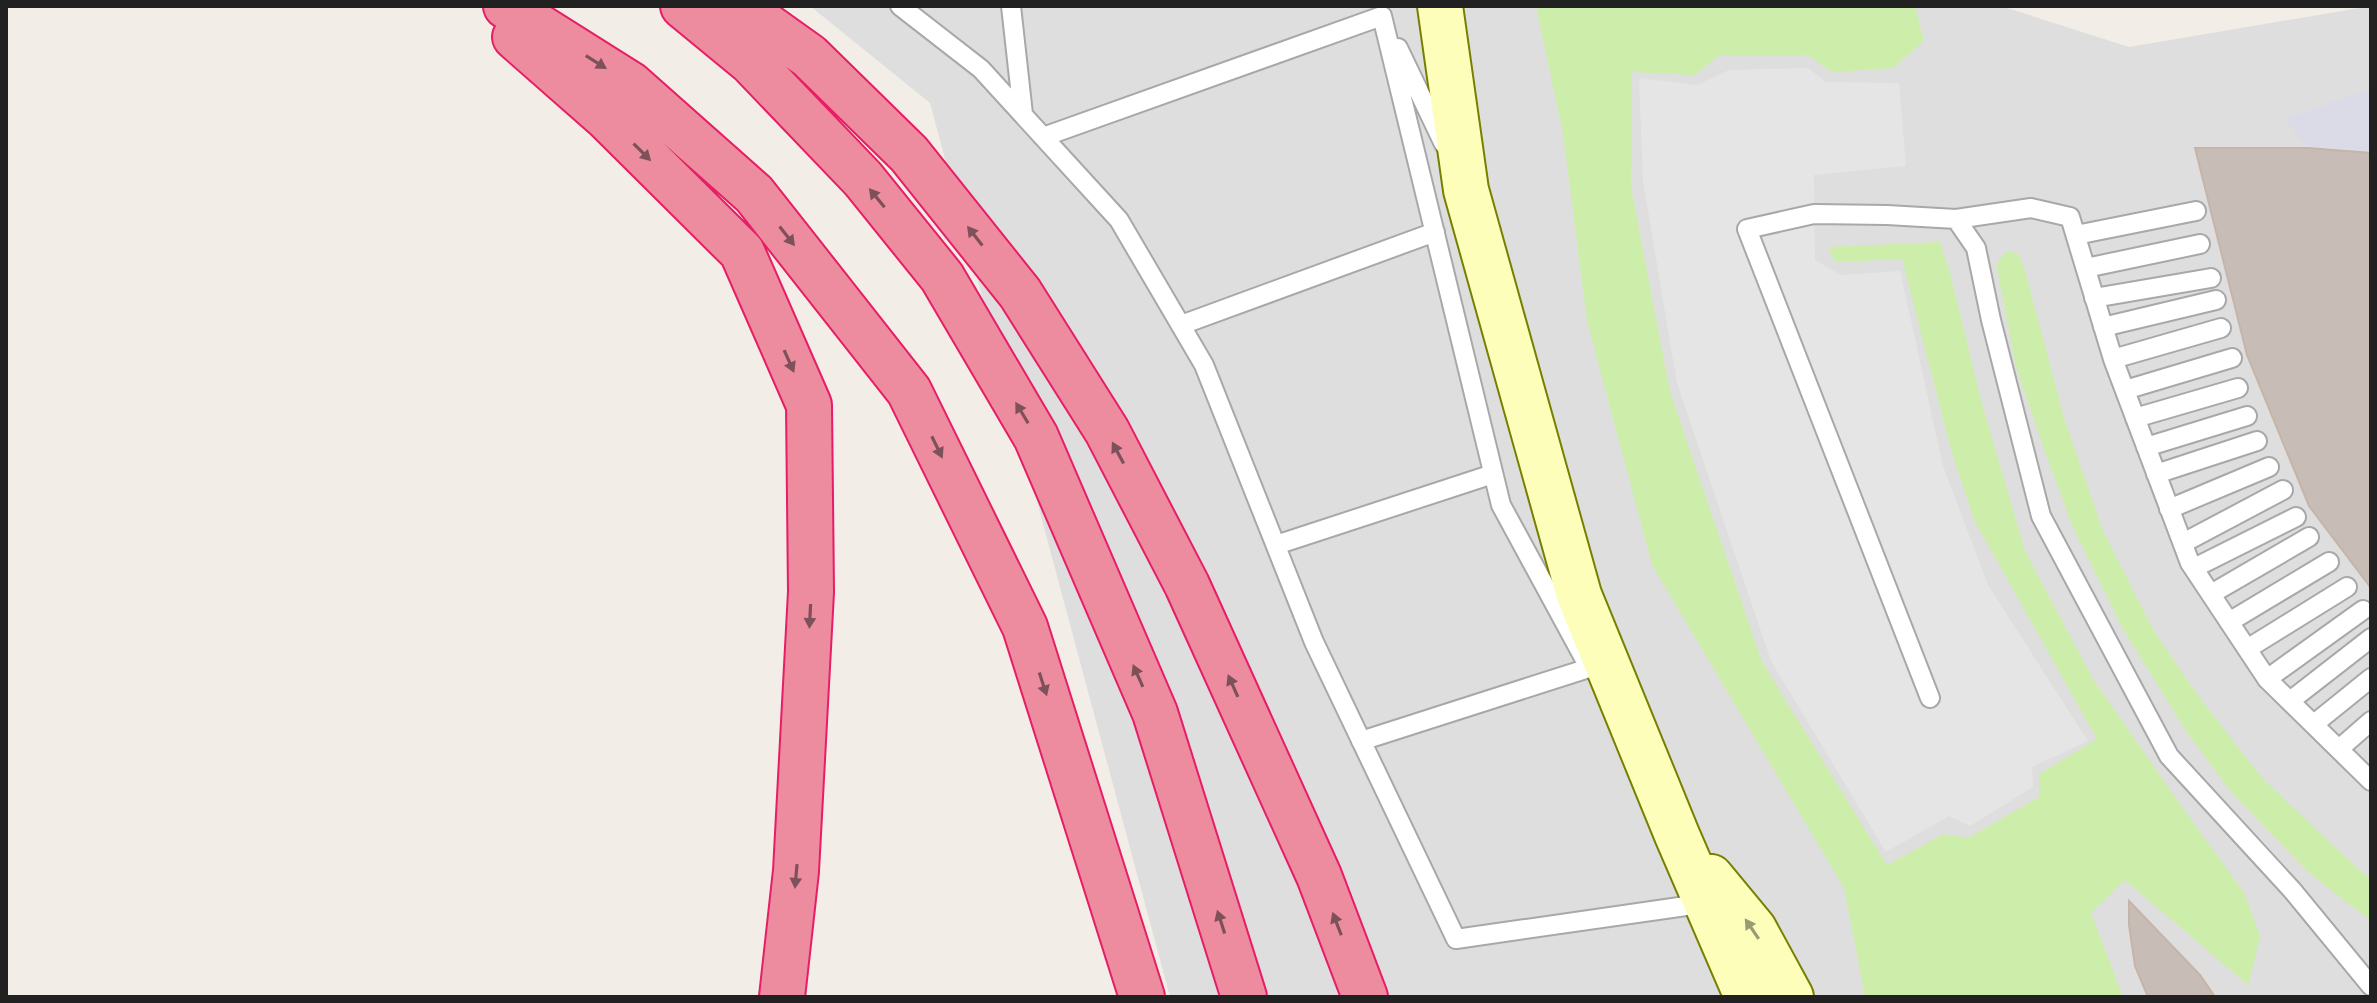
<svg xmlns="http://www.w3.org/2000/svg" width="2377" height="1003" viewBox="0 0 2377 1003" font-family="Montserrat,sans-serif">
  <rect width="100%" height="100%" fill="#f2eee7"/>
  <path fill="#dfdede" d="M810,6H2001L2129,47L2371,6V997H1170L930,103Z"/>
  <path fill="#cdeeaa" d="M1536,6H1915L1924,41L1893,68L1832,72L1808,55L1718,56L1695,75L1632,72L1631,187L1670,392L1762,662L1887,865L1944,834L1968,838L2039,797V774L2097,739L1974,520L1951,450L1902,259L1835,262L1828,247L1940,242L1951,276L1981,400L2025,551L2093,679L2182,807L2245,894L2260,937L2248,985L2125,880L2091,913L2123,997H1865L1844,888L1652,565L1587,321L1563,134Z
    M2007,251L2019,254L2026,274L2064,418L2103,531L2154,631L2199,697L2263,779L2358,869L2371,879V921L2308,872L2231,792L2188,734L2123,629L2073,528L2044,449L2016,367L1996,264Z"/>
  <path fill="#e5e5e5" d="M1808,68L1826,82L1899,83L1906,166L1814,175L1815,260L1841,275L1900,271L1943,466L1988,585L2088,741L2032,767L2033,787L1970,826L1949,816L1886,852L1771,661L1677,383L1643,181L1639,78L1697,85L1729,70Z"/>
  <path fill="#dbdbe8" d="M2365,91H2371V153L2308,148L2284,119Z"/>
  <path fill="#c7bdb6" stroke="#c5b4a8" stroke-width="2" d="M2195,148H2308L2371,153V588L2309,506L2247,355Z
    M2129,901L2200,975L2215,997H2148L2135,966L2129,925Z"/>
  <g fill="none" stroke-linecap="round" stroke-linejoin="round">
    <g stroke="#a8a8a8" stroke-width="22">
      <path id="lane" d="M900,6L981,69L1119,220L1204,365L1314,642L1456,939L1707,903
        M1011,6L1023,114
        M1398,48L1444,144
        M1043,137L1382,16L1501,505L1584,658
        M1956,219L2031,208L2070,217L2113,359L2190,563L2267,679L2371,781
        M2076,235L2196,211
        M2086,268L2200,244
        M2094,298L2211,278
        M1181,325L1435,232
        M2103,327L2216,300
        M2113,359L2221,328
        M2125,390L2232,358
        M2135,418L2238,388
        M2146,447L2247,416
        M2156,474L2257,441
        M2169,509L2269,467
        M2183,543L2283,490
        M1276,545L1493,474
        M2194,568L2296,517
        M2211,594L2309,537
        M2229,622L2329,562
        M2247,649L2347,587
        M2267,679L2363,610
        M1930,698L1747,229L1814,214L1887,215L1956,219L1976,248L1991,320L2041,516L2169,756L2292,890L2371,986
        M2290,701L2371,638
        M2314,724L2371,678
        M1361,741L1589,668
        M2339,749L2371,721"/>
    </g>
    <g stroke="#758000" stroke-width="48">
      <path id="secondary" d="M1440,6L1466,190L1579,595L1677,835L1747,997
        M1711,877L1754,929L1791,997"/>
    </g>
    <g stroke="#e71d66" stroke-width="48">
      <path id="highway" d="M506,6L630,84L754,194L909,391L1025,627L1142,997
        M683,6L751,62L863,179L942,277L1036,437L1155,713L1244,997
        M739,6L809,56L909,154L1020,293L1107,431L1187,585L1319,876L1365,997
        M515,37L606,117L742,252L809,405L811,592L796,871L782,997"/>
    </g>
    <use href="#lane" stroke="#fff" stroke-width="18"/>
    <use href="#secondary" stroke="#fcfeb9" stroke-width="44"/>
    <use href="#highway" stroke="#ed8b9f" stroke-width="44"/>
  </g>
  <defs><path id="oneway-solid" d="M-6-.8H1V-3.2L6.5 0L1 3.2V.8H-6Z" transform="scale(2)"/></defs>
  <g fill="#7d515a">
    <use href="#oneway-solid" transform="translate(596 62) rotate(32)"/>
    <use href="#oneway-solid" transform="translate(642 152) rotate(45)"/>
    <use href="#oneway-solid" transform="translate(877 198) rotate(-129)"/>
    <use href="#oneway-solid" transform="translate(787 236) rotate(52)"/>
    <use href="#oneway-solid" transform="translate(975 236) rotate(-128)"/>
    <use href="#oneway-solid" transform="translate(789 361) rotate(66)"/>
    <use href="#oneway-solid" transform="translate(1022 413) rotate(-121)"/>
    <use href="#oneway-solid" transform="translate(937 447) rotate(64)"/>
    <use href="#oneway-solid" transform="translate(1118 453) rotate(-118)"/>
    <use href="#oneway-solid" transform="translate(810 616) rotate(93)"/>
    <use href="#oneway-solid" transform="translate(1138 676) rotate(-114)"/>
    <use href="#oneway-solid" transform="translate(1043 684) rotate(72)"/>
    <use href="#oneway-solid" transform="translate(1233 686) rotate(-114)"/>
    <use href="#oneway-solid" transform="translate(796 876) rotate(95)"/>
    <use href="#oneway-solid" transform="translate(1221 922) rotate(-108)"/>
    <use href="#oneway-solid" transform="translate(1337 924) rotate(-111)"/>
  </g>
  <use fill="#999b75" href="#oneway-solid" transform="translate(1752 929) rotate(-124)"/>
  <rect width="2377" height="1003" fill="none" stroke="#212121" stroke-width="16"/>
</svg>
